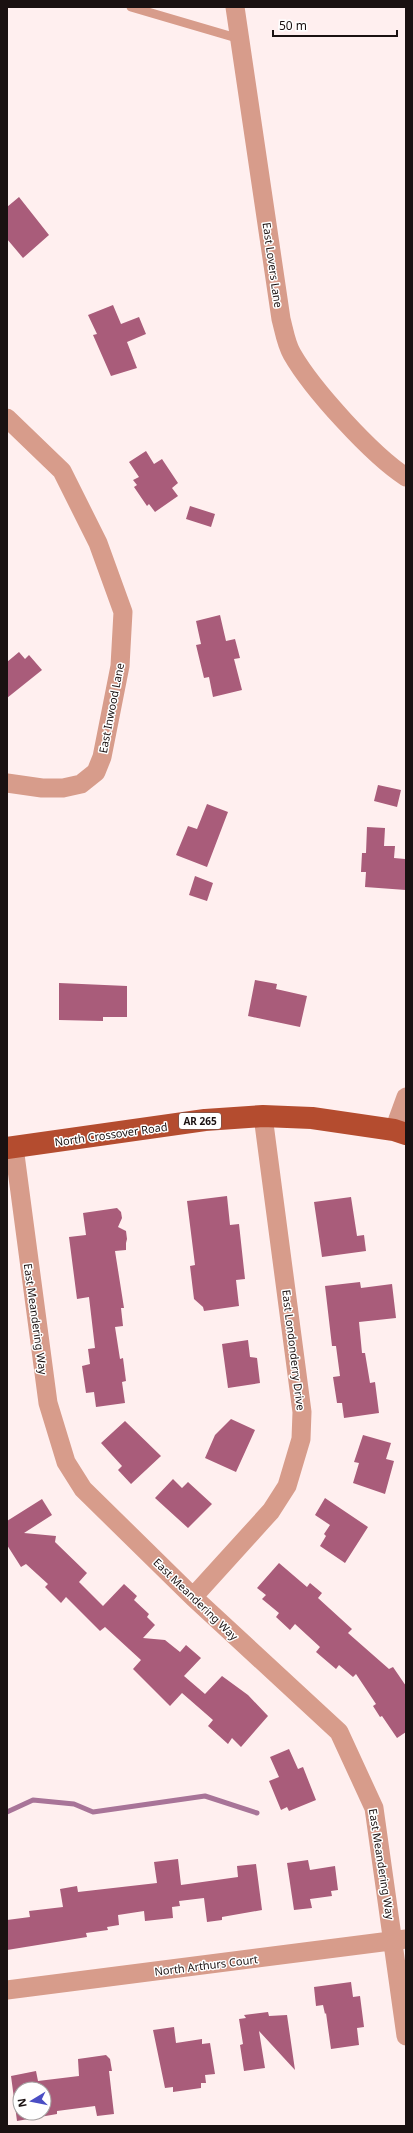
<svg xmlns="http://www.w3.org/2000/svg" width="413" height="2133" viewBox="0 0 413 2133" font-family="'Noto Sans',sans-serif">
  <rect width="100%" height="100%" fill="#ffefef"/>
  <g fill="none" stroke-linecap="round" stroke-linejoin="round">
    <path stroke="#a87498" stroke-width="5" d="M7,1812L33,1800L74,1804L93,1812L205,1796L257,1813"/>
  </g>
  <path fill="#a95c7a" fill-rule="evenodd" d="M19,197L49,235L23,258L7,239V207Z
    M113,305L121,324L139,317L146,334L127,342L137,368L111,376L93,335L97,334L88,315Z
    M146,451L154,464L162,459L178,483L172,488L178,496L155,512L149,504L147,506L134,487L137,485L133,480L139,477L129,462Z
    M190,506L215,514L211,527L186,519Z
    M220,615L226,641L235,639L240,658L234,659L242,690L213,697L209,677L204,678L196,645L201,644L196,621Z
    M19,652L25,659L29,655L42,670L7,698V662Z
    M378,785L401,790L397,807L374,801Z
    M207,804L228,812L207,867L176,855L188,826L197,829Z
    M367,827L385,828L384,846H395L394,858L405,859L406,890L365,887L366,872H361L362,853H366Z
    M195,876L213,883L207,901L189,895Z
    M255,980L277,984L276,989L307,996L300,1027L248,1016Z
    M59,983L127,986V1017H103V1021L59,1020Z
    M227,1196L230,1225L239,1224L245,1279L236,1280L239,1306L204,1311L203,1307L194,1299L190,1266L195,1265L187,1201Z
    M351,1197L357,1236L364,1235L366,1251L322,1257L314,1202Z
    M117,1208L121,1212L122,1218L118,1227L126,1231L127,1239L126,1243V1250L115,1251L124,1308H121L123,1326L115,1327L120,1359L123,1358L126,1381L122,1382L125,1403L96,1407L94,1392L86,1393L82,1366L90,1364L88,1349L95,1348L89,1297L77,1299L69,1237L86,1235L83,1213Z
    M360,1282L361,1288L392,1284L396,1318L359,1322L362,1353H365L370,1383L375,1382L379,1413L344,1418L342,1403H337L333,1377L340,1376L336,1346H332L325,1286Z
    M248,1340L250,1357L257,1358L260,1383L228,1388L222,1344Z
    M231,1419L255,1430L236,1472L205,1458L215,1435Z
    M125,1421L161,1456L131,1484L118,1470L122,1466L101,1443Z
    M363,1435L391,1443L386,1459L394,1461L385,1494L353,1483L359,1463L354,1462Z
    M173,1479L182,1488L188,1482L212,1504L188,1528L155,1498Z
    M325,1498L368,1527L345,1563L320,1546L326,1536L324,1534L330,1525L315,1515Z
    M42,1499L52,1515L24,1533L56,1536L55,1542L87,1573L79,1582L103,1606L124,1584L137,1596L134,1600L149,1614L147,1617L155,1625L143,1638L165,1640L180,1652L186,1645L201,1658L184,1676L205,1694L222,1676L248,1695L268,1716L241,1747L232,1738L228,1744L208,1726L213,1720L182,1693L170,1706L133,1669L141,1660L105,1627L100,1631L66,1597L61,1603L45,1587L48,1584L26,1564L21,1567L7,1545V1521Z
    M279,1563L307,1587L310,1583L322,1593L318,1598L352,1629L348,1633L389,1669L393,1667L406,1686V1732L397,1738L382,1716L380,1717L373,1706L376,1704L356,1674L353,1677L339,1665L336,1669L316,1652L320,1647L295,1624L290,1630L276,1617L279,1613L262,1599L266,1595L257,1588Z
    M289,1749L298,1769L303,1767L316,1800L289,1811L287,1807L281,1810L269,1781L279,1777L270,1757Z
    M178,1859L181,1885L238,1877L237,1866L256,1864L262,1910L222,1917V1920L207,1922L204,1898L179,1901L180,1906L172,1907L173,1918L145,1921L144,1911L118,1915L119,1925L107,1927L108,1930L86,1933L87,1937L7,1950V1920L30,1917L29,1911L63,1907L60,1889L77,1886L78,1892L157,1883L154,1862Z
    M308,1860L310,1870L335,1866L338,1890L331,1891L332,1896L310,1899L312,1908L294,1910L287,1863Z
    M351,1982L353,1997L360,1996L364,2027L357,2028L359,2045L331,2049L326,2013L325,2014L323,2005L316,2006L314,1987Z
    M268,2012L269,2016L287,2015L295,2070L259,2031L265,2068L244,2071L240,2045L243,2044L239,2019L246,2018L244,2015Z
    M174,2027L176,2043L202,2039V2044L210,2043L215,2074L205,2075L206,2083H201V2088L173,2092V2087L165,2088L153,2030Z
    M106,2055L110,2059L112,2071H109L114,2114L97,2116L95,2106L57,2111V2114L17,2121L11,2076L36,2071L38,2081L79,2076L78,2059ZM20,2089H44V2113H20Z"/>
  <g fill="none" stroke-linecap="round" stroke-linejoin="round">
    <path stroke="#d79c8b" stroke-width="9" d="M131,7L240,39"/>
    <path stroke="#d79c8b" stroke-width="19" d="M235,7L281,319C284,330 286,344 292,354C312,389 372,455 406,477
      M7,418L62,471L98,543L123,612L120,666L102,757L96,772L81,784L63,788H42L7,783
      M394,1130L406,1097
      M14,1147L48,1403L66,1462L83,1489L193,1597L339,1732L374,1808L406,2036
      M193,1597L271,1511L287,1486L301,1439L302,1412L263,1116
      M7,1990L406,1939"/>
    <path stroke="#b44c2f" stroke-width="22" d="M7,1148L205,1120L263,1116L312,1118L394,1130L406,1134"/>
  </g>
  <g text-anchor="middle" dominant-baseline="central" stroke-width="3" stroke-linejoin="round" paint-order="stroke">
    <rect fill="#fff" stroke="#5f5858" stroke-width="1" x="179" y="1113" width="42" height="16" rx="3"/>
    <g font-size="10" font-weight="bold" fill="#1a1111">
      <text x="200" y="1121">AR 265</text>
    </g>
    <g font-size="11" fill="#1a1111" stroke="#fff">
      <text transform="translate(273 265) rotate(82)">East Lovers Lane</text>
      <text transform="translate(111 708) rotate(-79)">East Inwood Lane</text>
      <text transform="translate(111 1134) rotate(-8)">North Crossover Road</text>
      <text transform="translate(36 1319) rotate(82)">East Meandering Way</text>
      <text transform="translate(294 1350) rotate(83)">East Londonderry Drive</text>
      <text transform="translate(196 1599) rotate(44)">East Meandering Way</text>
      <text transform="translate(382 1864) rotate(81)">East Meandering Way</text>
      <text transform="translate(206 1965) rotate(-7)">North Arthurs Court</text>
    </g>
  </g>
  <rect width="413" height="2133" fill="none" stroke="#1a1111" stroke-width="16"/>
  <g transform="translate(32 2101) rotate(260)"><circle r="19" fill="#ffffff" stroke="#a3a0a0"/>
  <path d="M0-3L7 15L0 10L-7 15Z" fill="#4a4ec4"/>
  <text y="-6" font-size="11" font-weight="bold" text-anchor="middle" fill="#1a1111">N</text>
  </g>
  <path d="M273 30v6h124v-6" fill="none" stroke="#1a1111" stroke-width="2"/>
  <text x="279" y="30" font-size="12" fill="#1a1111" stroke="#ffffff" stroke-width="3" paint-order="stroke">50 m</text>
</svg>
